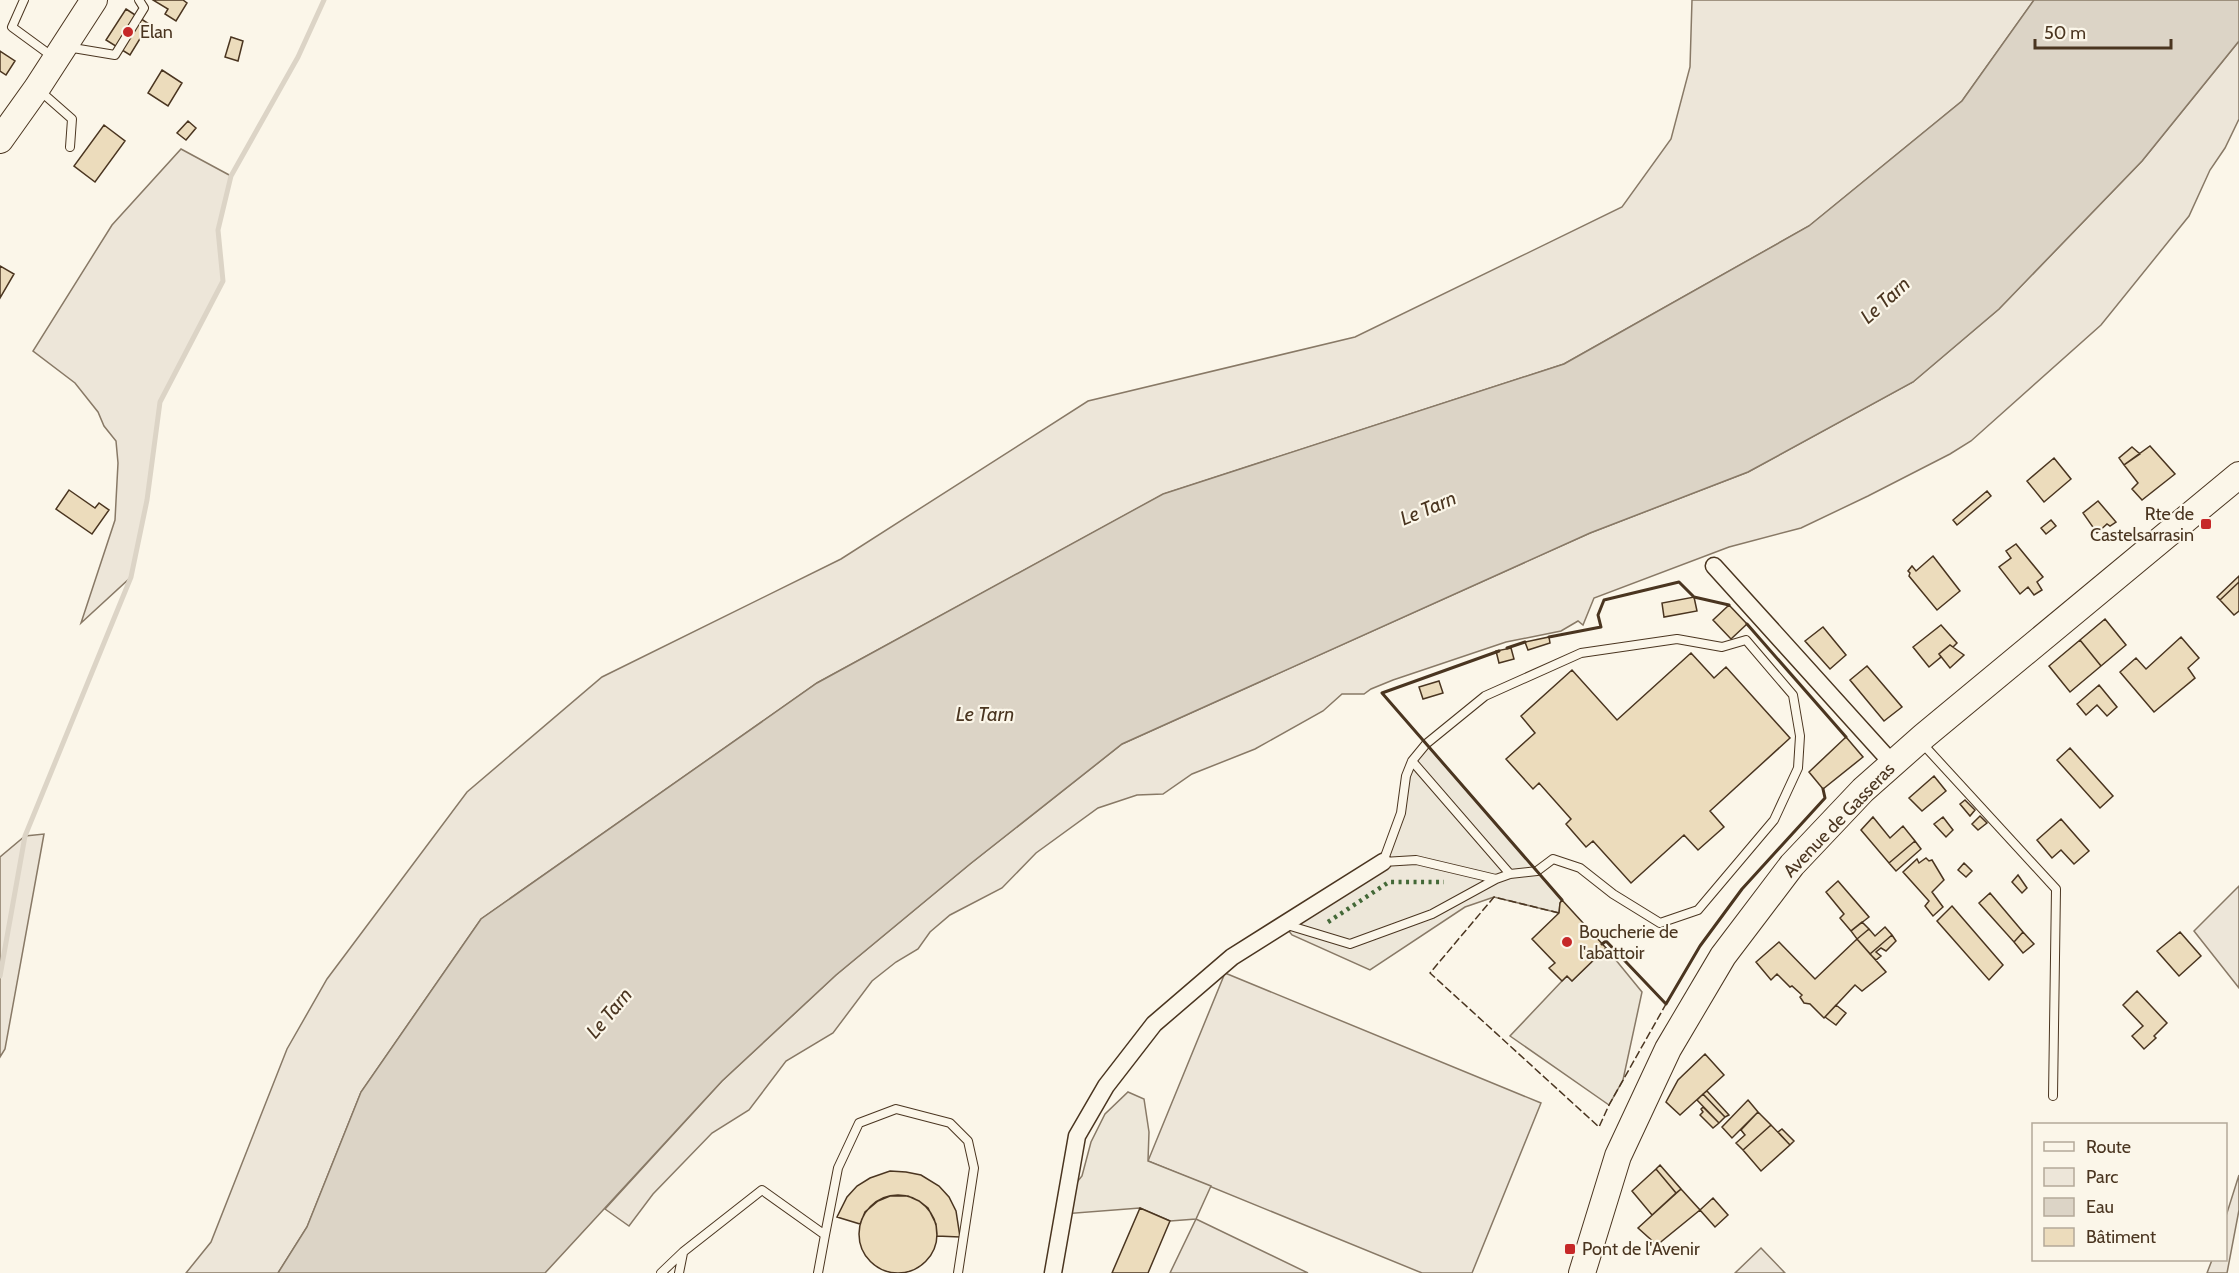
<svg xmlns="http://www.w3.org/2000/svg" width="2239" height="1273" viewBox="0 0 2239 1273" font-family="Cabin,sans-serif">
  <rect width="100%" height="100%" fill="#fbf6e9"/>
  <path fill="#ede6d9" stroke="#887966" stroke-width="1.5" d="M1692,0H2034L1962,101L1809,226L1564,364L1164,494L817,683L481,919L361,1092L307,1227L278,1273H186L211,1242L287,1049L327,979L467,792L602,677L841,559L1088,401L1355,337L1622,207L1671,139L1690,67Z
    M2239,41V119L2225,148L2210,170L2189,216L2101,325L1971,441L1950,454L1868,496L1801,528L1729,547L1594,598L1583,625L1578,621L1561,631L1506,642L1393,680L1371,689L1364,694H1342L1323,711L1255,749L1192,774L1163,794L1137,795L1098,808L1036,853L1002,888L950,915L930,932L918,949L896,962L872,981L833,1033L786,1061L749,1110L712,1133L653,1194L629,1226L605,1209L722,1081L836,975L970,864L1122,744L1590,533L1748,472L1913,382L1999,309L2142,161Z
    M181,149L231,176L218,230L223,281L160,402L147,499L131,577L81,623L115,520L118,463L116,441L104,426L98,412L75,383L33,351L112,225Z
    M44,834L5,1049L0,1057V857L25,836Z
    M2239,886V988L2194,931Z
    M1225,973L1541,1103L1472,1273H1422L1148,1161Z
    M2239,1175V1210L2227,1273H2207L2212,1260H2226V1216Z
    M1196,1219L1308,1273H1170Z
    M1761,1248L1785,1273H1735Z"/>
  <path fill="#ede7d9" stroke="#887966" stroke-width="1.5" d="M1426,744L1562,900L1560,903L1559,913L1494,897L1465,907L1370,970L1292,935L1283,924L1383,862L1401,813L1406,776Z
    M1606,948L1642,992L1623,1080L1609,1105L1510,1036L1562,981L1567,976L1572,981Z
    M1128,1092L1144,1099L1149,1132L1148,1161L1211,1186L1196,1219L1170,1221L1140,1208L1063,1214L1065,1197L1082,1176L1091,1142L1105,1114Z"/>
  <path fill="#dcd4c6" stroke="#887966" stroke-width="1.5" d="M2034,0H2239V41L2142,161L1999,309L1913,382L1748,472L1590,533L1122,744L970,864L836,975L722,1081L545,1273H278L307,1227L361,1092L481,919L817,683L1163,494L1564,364L1809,226L1962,101Z"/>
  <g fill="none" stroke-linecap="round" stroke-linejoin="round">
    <path stroke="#dcd4c6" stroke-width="5" d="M0,976L25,836L131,577L147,500L160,402L223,281L218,230L231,176L298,57L324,0"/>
  </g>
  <path fill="#ecdcbc" stroke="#4a3520" stroke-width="1.5" d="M153,0H183L187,3L176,21L165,14L168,9Z
    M126,9L149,24L130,55L106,40Z
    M231,37L243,41L238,61L225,57Z
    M0,51L15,61L6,75L0,71Z
    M162,70L182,83L168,106L148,93Z
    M188,121L196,128L186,140L177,133Z
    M104,125L125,141L95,182L74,166Z
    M0,266L14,274L0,298Z
    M2150,446L2175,474L2142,500L2132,489L2138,483L2124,465Z
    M2132,447L2140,454L2124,465L2119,458Z
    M2054,458L2071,479L2044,502L2027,481Z
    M69,490L95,508L99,503L109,510L92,534L56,509Z
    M1987,491L1991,496L1957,525L1953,520Z
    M2098,501L2116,522L2110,526L2107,524L2097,533L2083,513Z
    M2051,520L2056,526L2046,534L2041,528Z
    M2016,544L2043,577L2037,582L2042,590L2034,595L2028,587L2020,594L1999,567L2011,558L2006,551Z
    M1933,556L1960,591L1937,610L1909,576L1910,573L1908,571L1912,566L1916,571Z
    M2239,576V582L2220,600L2217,597Z
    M2239,582V611L2234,615L2220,600Z
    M1694,597L1697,611L1664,617L1662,603Z
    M1729,605L1747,624L1731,639L1713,620Z
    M2105,619L2126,645L2101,666L2080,640Z
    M1941,625L1957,643L1953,647L1950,645L1939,654L1941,657L1929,667L1913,647Z
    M1823,627L1846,655L1830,669L1805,641Z
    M1549,637L1550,643L1528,650L1525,642Z
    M2181,637L2199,658L2188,668L2195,678L2154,712L2120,672L2136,658L2146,669Z
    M2080,640L2101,666L2070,692L2049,666Z
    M1950,645L1964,655L1950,668L1939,654Z
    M1511,648L1514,659L1499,663L1496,651Z
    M1691,653L1714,678L1726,667L1790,738L1710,811L1724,827L1698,850L1684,835L1631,883L1593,841L1586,847L1566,824L1571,819L1539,783L1533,789L1506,759L1535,733L1521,716L1572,670L1617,720Z
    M1867,666L1902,707L1884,721L1850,680Z
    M1439,681L1443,693L1423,699L1419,687Z
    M2099,685L2117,707L2107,716L2097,705L2086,715L2077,704Z
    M1846,737L1863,757L1823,789L1809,772Z
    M2070,748L2113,796L2100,808L2057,760Z
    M1934,776L1946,791L1922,811L1909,798Z
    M1965,800L1975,810L1970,816L1960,804Z
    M1980,816L1987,823L1978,830L1972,824Z
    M1873,817L1890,838L1903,826L1915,841L1889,863L1861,830Z
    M1943,817L1953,830L1946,837L1934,824Z
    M2061,819L2089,851L2074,864L2061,850L2052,858L2037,840Z
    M1915,841L1921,849L1896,871L1889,863Z
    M1926,858L1929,861L1932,860L1944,880L1932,892L1943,907L1933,916L1925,906L1929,901L1903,872L1917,859L1919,863Z
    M1964,863L1972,871L1966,877L1958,870Z
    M2018,875L2027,888L2022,893L2012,882Z
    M1838,881L1869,917L1851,931L1840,918L1844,914L1826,892Z
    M1990,893L2023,932L2014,942L1979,903Z
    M1562,900L1606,948L1572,981L1567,976L1562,981L1549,968L1555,963L1532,939L1559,913L1560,903Z
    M1952,906L2003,965L1989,980L1937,921Z
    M1862,922L1869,929L1857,939L1851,931Z
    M1885,927L1892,935L1870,954L1857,939L1869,929L1875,936Z
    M2023,932L2034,944L2023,953L2014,942Z
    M2180,932L2201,956L2179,976L2157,951Z
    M1892,935L1896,941L1886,951L1881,948L1876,952L1881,956L1876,960L1870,954Z
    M1857,939L1886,972L1862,991L1855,985L1824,1018L1810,1004L1804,1003L1800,997L1802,995L1792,986L1790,987L1777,974L1771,980L1756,962L1779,942L1815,979Z
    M2137,991L2167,1023L2154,1036L2156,1038L2144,1049L2132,1036L2143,1026L2123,1005Z
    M1836,1005L1846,1013L1836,1025L1825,1017Z
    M1705,1054L1724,1075L1680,1115L1666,1102L1678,1080Z
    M1707,1091L1729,1115L1725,1117L1703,1094Z
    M1703,1094L1725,1117L1719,1123L1697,1100Z
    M1748,1100L1758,1112L1732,1138L1722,1127Z
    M1703,1107L1719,1123L1713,1128L1700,1115L1703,1112L1701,1109Z
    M1758,1112L1771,1125L1743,1150L1736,1143L1745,1135L1741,1130Z
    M1771,1125L1790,1145L1761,1171L1743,1150Z
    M1782,1129L1794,1141L1790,1145L1778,1132Z
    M1660,1165L1681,1189L1676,1193L1656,1169Z
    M1656,1169L1676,1193L1652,1215L1632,1191Z
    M890,1171L906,1172L921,1175L939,1186L949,1197L956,1211L960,1237L937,1236L936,1224L928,1208L919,1201L908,1196H890L878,1201L865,1212L860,1224L837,1217L847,1197L857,1186L870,1178Z
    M1681,1189L1700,1210L1657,1245L1638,1228Z
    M859 1234a39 39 0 1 1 78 0a39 39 0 1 1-78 0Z
    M1713,1198L1728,1215L1715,1227L1700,1210Z
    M1140,1208L1170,1221L1148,1273H1112Z"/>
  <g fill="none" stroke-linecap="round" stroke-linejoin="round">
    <g stroke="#4a3520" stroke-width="10">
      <path id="service" d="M24,0L12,27L53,57
        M67,47L115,55L144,8L139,0
        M39,90L72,119L70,147
        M1677,639L1722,647L1746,640L1793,695L1800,736L1798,768L1774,820L1698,910L1660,923L1613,894L1580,868L1553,859L1537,871L1510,874L1496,879L1416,860L1383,862L1401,813L1406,776L1412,761L1426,744L1485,696L1581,653Z
        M1920,741L2056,889L2053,1096
        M1412,761L1510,874
        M1284,924L1350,944L1432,914L1496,879
        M825,1235L838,1168L859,1123L896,1109L950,1123L968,1141L974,1168L958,1273
        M661,1273L683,1252L762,1190L825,1235L818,1273
        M679,1273L683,1253"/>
    </g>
    <g stroke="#4a3520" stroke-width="19">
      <path id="minor" d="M1714,566L1893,764
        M1053,1273L1077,1136L1106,1086L1154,1024L1232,957L1383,862"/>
    </g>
    <g stroke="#4a3520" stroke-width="28">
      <path id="primary" d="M0,140L37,88L94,0
        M1582,1273L1618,1156L1668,1049L1723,956L1792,865L1863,790L1924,736L2239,475"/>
    </g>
    <use href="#service" stroke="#fbf6e9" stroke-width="8"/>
    <use href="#minor" stroke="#fbf6e9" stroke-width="16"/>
    <use href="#primary" stroke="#fbf6e9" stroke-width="26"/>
    <path stroke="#436837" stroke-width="4.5" stroke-dasharray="3 4.5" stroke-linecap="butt" d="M1328,922L1389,882H1444"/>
    <path stroke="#4a3520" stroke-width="1.5" stroke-dasharray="8 3" stroke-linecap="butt" d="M1559,913L1494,897L1430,973L1599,1127L1609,1105L1666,1004"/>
    <path stroke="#4a3520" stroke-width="3" d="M1747,624L1846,737
      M1549,637L1601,627L1598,615L1604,600L1679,582L1694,597L1729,605
      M1507,648L1525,642
      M1499,651L1382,693L1562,900
      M1602,944L1606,941L1666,1004L1700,946L1742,889L1825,798L1823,789"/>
  </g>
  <g fill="#c62828" stroke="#fbf6e9" stroke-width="2">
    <circle cx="128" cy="32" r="6"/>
    <rect x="2200" y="518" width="12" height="12" rx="3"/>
    <circle cx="1567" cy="942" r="6"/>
    <rect x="1564" y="1243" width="12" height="12" rx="3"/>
  </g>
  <g text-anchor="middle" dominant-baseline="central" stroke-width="4.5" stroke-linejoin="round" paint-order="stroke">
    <g font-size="18" fill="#4a3520" stroke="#fbf6e9" text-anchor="start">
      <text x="140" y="32">Elan</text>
      <text x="2194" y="514" text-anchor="end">Rte de<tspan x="2194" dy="21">Castelsarrasin</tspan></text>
      <text x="1579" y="932">Boucherie de<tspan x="1579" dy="21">l'abattoir</tspan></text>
      <text x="1582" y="1249">Pont de l'Avenir</text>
    </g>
    <g font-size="18" fill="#4a3520" stroke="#fbf6e9">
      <text transform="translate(1839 820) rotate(-46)">Avenue de Gasseras</text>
    </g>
    <g font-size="20" font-style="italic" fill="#4a3520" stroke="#fbf6e9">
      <text transform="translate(1885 300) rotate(-42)">Le Tarn</text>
      <text transform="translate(1428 508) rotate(-23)">Le Tarn</text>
      <text x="985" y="714">Le Tarn</text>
      <text transform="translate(609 1013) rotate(-50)">Le Tarn</text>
    </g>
  </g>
  <rect x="2032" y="1123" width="195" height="138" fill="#fbf6e9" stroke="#b4a999" stroke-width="1.5"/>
  <rect x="2044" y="1142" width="30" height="9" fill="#fbf6e9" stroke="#b4a999" stroke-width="1.5"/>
  <text x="2086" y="1153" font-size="18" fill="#4a3520">Route</text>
  <rect x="2044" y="1168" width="30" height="18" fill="#ede6d9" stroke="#b4a999" stroke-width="1.5"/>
  <text x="2086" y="1183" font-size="18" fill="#4a3520">Parc</text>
  <rect x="2044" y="1198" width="30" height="18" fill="#dcd4c6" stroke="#b4a999" stroke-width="1.5"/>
  <text x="2086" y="1213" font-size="18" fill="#4a3520">Eau</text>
  <rect x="2044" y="1228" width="30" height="18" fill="#ecdcbc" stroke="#b4a999" stroke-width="1.5"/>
  <text x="2086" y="1243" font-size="18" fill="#4a3520">Bâtiment</text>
  <path d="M2035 39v9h136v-9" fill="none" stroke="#4a3520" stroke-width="3"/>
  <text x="2044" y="39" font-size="18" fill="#4a3520" stroke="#fbf6e9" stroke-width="4.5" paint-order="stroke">50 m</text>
</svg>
